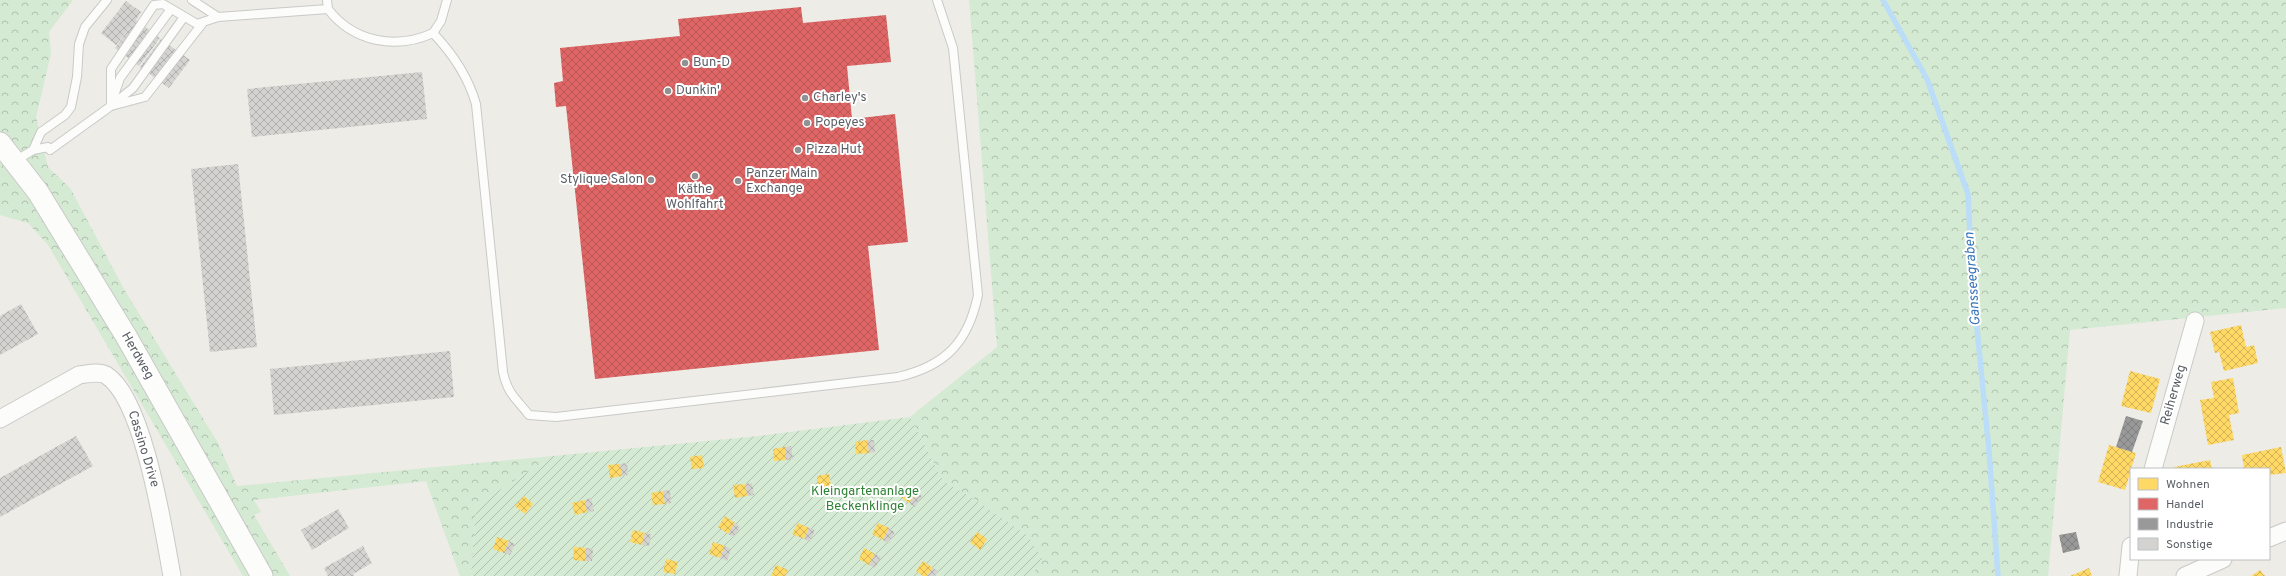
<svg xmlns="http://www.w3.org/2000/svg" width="2286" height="576" viewBox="0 0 2286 576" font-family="Overpass,sans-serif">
  <defs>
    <pattern id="forest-crowns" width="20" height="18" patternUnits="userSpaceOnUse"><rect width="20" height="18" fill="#d4ead2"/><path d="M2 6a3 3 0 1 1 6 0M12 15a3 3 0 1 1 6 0" fill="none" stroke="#afc1ae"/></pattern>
    <pattern id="garden-furrows" width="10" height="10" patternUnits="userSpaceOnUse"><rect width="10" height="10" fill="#d4ead2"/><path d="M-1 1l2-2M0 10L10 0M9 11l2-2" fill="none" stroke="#afc1ae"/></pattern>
    <pattern id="homes-cross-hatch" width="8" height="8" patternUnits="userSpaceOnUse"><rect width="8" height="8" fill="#ffd966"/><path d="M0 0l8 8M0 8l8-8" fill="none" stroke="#d2b358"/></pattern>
    <pattern id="shops-cross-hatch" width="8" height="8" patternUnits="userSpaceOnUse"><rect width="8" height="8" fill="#e06666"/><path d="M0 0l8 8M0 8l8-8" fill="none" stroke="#b95758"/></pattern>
    <pattern id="industry-cross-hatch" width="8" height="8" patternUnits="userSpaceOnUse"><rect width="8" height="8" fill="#999"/><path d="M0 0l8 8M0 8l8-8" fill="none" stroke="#808081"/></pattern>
    <pattern id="building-cross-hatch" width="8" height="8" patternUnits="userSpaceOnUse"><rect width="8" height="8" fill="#d4d3d0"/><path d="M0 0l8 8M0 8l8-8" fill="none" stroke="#afafad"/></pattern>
  </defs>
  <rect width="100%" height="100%" fill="#edece7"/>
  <path fill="url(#forest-crowns)" d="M0,0H73L49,32L51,54L36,117L48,167L70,188L124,289L218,443L237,486L553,456L476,505L471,576H460L426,481L254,500L261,512L254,515L290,576H243L48,245L28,223L0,215Z
    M969,0H2286V308L2070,330L2048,576H1032L1042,558L1028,536L976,500L943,481L910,417L997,347Z"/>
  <path fill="url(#garden-furrows)" d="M910,417L943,481L976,500L1028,536L1042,558L1032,576H471L476,505L553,456L759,436Z"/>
  <path fill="url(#homes-cross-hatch)" d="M2241,325L2246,347L2254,345L2258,363L2224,371L2219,352L2215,353L2210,332Z
    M2130,371L2160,379L2151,413L2121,406Z
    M2233,378L2239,413L2229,415L2234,440L2208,445L2200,400L2214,398L2211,382Z
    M867,440L869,453L856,454L855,442Z
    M2109,445L2136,453L2125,490L2098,482Z
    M785,447L786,460L774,461L773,449Z
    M2281,447L2286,473L2269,475V469H2244L2242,455Z
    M702,455L704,468L692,469L690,457Z
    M2210,460L2212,469H2175L2174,467Z
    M620,464L622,476L610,478L608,465Z
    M829,474L831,486L818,488L817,476Z
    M746,484L747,496L735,498L733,485Z
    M906,486L917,493L909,503L899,496Z
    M663,491L665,504L653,505L651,493Z
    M524,496L533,504L525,514L515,506Z
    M585,500L587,512L575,515L572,503Z
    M725,516L735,523L728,534L718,527Z
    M798,523L809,528L804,539L792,534Z
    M878,523L889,528L883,540L872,534Z
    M633,530L645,533L642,545L630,542Z
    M977,532L987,539L980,550L970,542Z
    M497,537L509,541L504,553L493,549Z
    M713,542L725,546L720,558L709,554Z
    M574,547L586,548L585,561L573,560Z
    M864,548L875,554L869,565L859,559Z
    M666,559L678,562L675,574L663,572Z
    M923,561L933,568L927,576H923L916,571Z
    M776,565L788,570L785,576H771Z
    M2089,568L2092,576H2070Z
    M2260,570L2265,576H2251Z"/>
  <path fill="url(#shops-cross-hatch)" d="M801,7L803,23L886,15L891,62L847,66L852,119L895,114L908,242L868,246L879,350L595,379L566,106L556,107L554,83L563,81L560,48L680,36L678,19Z"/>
  <path fill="url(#industry-cross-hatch)" d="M2126,416L2143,421L2132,452L2116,447Z
    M2076,532L2080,549L2063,553L2059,535Z"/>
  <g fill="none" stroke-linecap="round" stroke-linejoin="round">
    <path stroke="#bbddf8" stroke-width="5.5" d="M1883,0L1927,79L1968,194L1972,277L1989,451L1998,576"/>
  </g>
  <path fill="url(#building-cross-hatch)" d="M126,1L141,12L136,20L160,38L139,66L115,48L134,22L116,45L101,33Z
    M161,39L190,60L169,88L140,67Z
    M422,72L427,119L252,137L247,89Z
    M238,164L257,347L210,352L191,169Z
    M21,304L38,334L0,355V316Z
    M450,351L454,397L274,415L270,369Z
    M76,436L93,466L0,517V478Z
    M867,440H874L875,452L869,453Z
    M791,446L793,459L786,460L785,447Z
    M627,463L628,475L622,476L620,464Z
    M752,483L754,495L747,496L746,484Z
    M670,490L671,503L665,504L663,491Z
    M917,493L922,496L915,507L909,503Z
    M591,498L594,511L587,512L585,500Z
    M338,509L349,528L312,550L301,530Z
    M735,523L740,527L734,537L728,534Z
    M809,528L815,530L810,542L804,539Z
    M889,528L895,532L889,543L883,540Z
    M645,533L651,534L649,546L642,545Z
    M509,541L515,544L510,555L504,553Z
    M363,546L372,563L353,574L354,576H328L324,568Z
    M725,546L731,549L727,561L720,558Z
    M586,548L593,549L592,561H585Z
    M875,554L881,557L875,568L869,565Z
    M933,568L939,571L935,576H927Z"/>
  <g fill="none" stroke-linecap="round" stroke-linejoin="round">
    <g stroke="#c9c9c8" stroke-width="10">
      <path id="service" d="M192,0L218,17
        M328,9C353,42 396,50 433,33C453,54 468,76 476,104L503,372C508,395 516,398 529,415L556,417L898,377C945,366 968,343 978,295L953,48L937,0
        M433,33L441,21L447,0
        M113,99L120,78L171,9
        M113,104L133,88L184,17
        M111,106V69L154,5L163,4L197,24L218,17L328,9L327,0
        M33,150L41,132L65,115L71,107L77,77L79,44L85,27L107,0
        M15,161L33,150L48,147L50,150L111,106L145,97L202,24"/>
    </g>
    <g stroke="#c9c9c8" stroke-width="19">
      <path id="minor" d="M0,419L79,375C88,374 98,371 106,375C144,398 164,533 172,576
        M2153,469L2195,321
        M2269,538L2286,531
        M2128,576L2131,546
        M2185,576L2223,559"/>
    </g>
    <g stroke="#c9c9c8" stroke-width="23">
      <path id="tertiary" d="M0,143L38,192L126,336L262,576"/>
    </g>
    <use href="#service" stroke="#fcfcfb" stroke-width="8"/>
    <use href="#minor" stroke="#fcfcfb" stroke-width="17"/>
    <use href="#tertiary" stroke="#fcfcfb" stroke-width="21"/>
  </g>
  <g fill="#8f9193" stroke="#fff" stroke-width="1.5">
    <circle cx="685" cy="63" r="4"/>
    <circle cx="668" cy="91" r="4"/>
    <circle cx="805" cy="98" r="4"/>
    <circle cx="807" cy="123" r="4"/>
    <circle cx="798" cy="150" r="4"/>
    <circle cx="695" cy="176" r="4"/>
    <circle cx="651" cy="180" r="4"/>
    <circle cx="738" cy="181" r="4"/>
  </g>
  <g text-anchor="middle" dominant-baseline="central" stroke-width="4" stroke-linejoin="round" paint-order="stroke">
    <g font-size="13" fill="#5c6066" stroke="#fff" text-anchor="start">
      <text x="693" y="63">Bun-D</text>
      <text x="676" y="91">Dunkin'</text>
      <text x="813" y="98">Charley's</text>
      <text x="815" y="123">Popeyes</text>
      <text x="806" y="150">Pizza Hut</text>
      <text x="746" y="174">Panzer Main<tspan x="746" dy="15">Exchange</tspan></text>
      <text x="643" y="180" text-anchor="end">Stylique Salon</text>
      <text x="695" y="190" text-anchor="middle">Käthe<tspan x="695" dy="15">Wohlfahrt</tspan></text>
    </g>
    <g font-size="13" fill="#5c6066" stroke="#fff">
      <text transform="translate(137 356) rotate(60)">Herdweg</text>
      <text transform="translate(2174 395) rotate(-74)">Reiherweg</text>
      <text transform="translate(143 449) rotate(73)">Cassino Drive</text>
    </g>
    <g font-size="13" fill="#2e8233" stroke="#fff">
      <text x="865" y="492">Kleingartenanlage<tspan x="865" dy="15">Beckenklinge</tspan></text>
    </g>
    <g font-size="14" font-style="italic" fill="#3a75b9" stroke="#fff">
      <text transform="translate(1973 279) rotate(-94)">Gansseegraben</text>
    </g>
  </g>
  <rect x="2130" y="468" width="140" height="92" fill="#ffffff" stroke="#bebfc2"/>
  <rect x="2138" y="478" width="20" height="12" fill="#ffd966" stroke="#bebfc2"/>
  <text x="2166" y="488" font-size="12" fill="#5c6066">Wohnen</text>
  <rect x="2138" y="498" width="20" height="12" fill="#e06666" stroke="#bebfc2"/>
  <text x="2166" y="508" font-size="12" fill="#5c6066">Handel</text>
  <rect x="2138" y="518" width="20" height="12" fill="#999999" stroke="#bebfc2"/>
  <text x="2166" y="528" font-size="12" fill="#5c6066">Industrie</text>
  <rect x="2138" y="538" width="20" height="12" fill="#d4d3d0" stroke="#bebfc2"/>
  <text x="2166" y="548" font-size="12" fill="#5c6066">Sonstige</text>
</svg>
